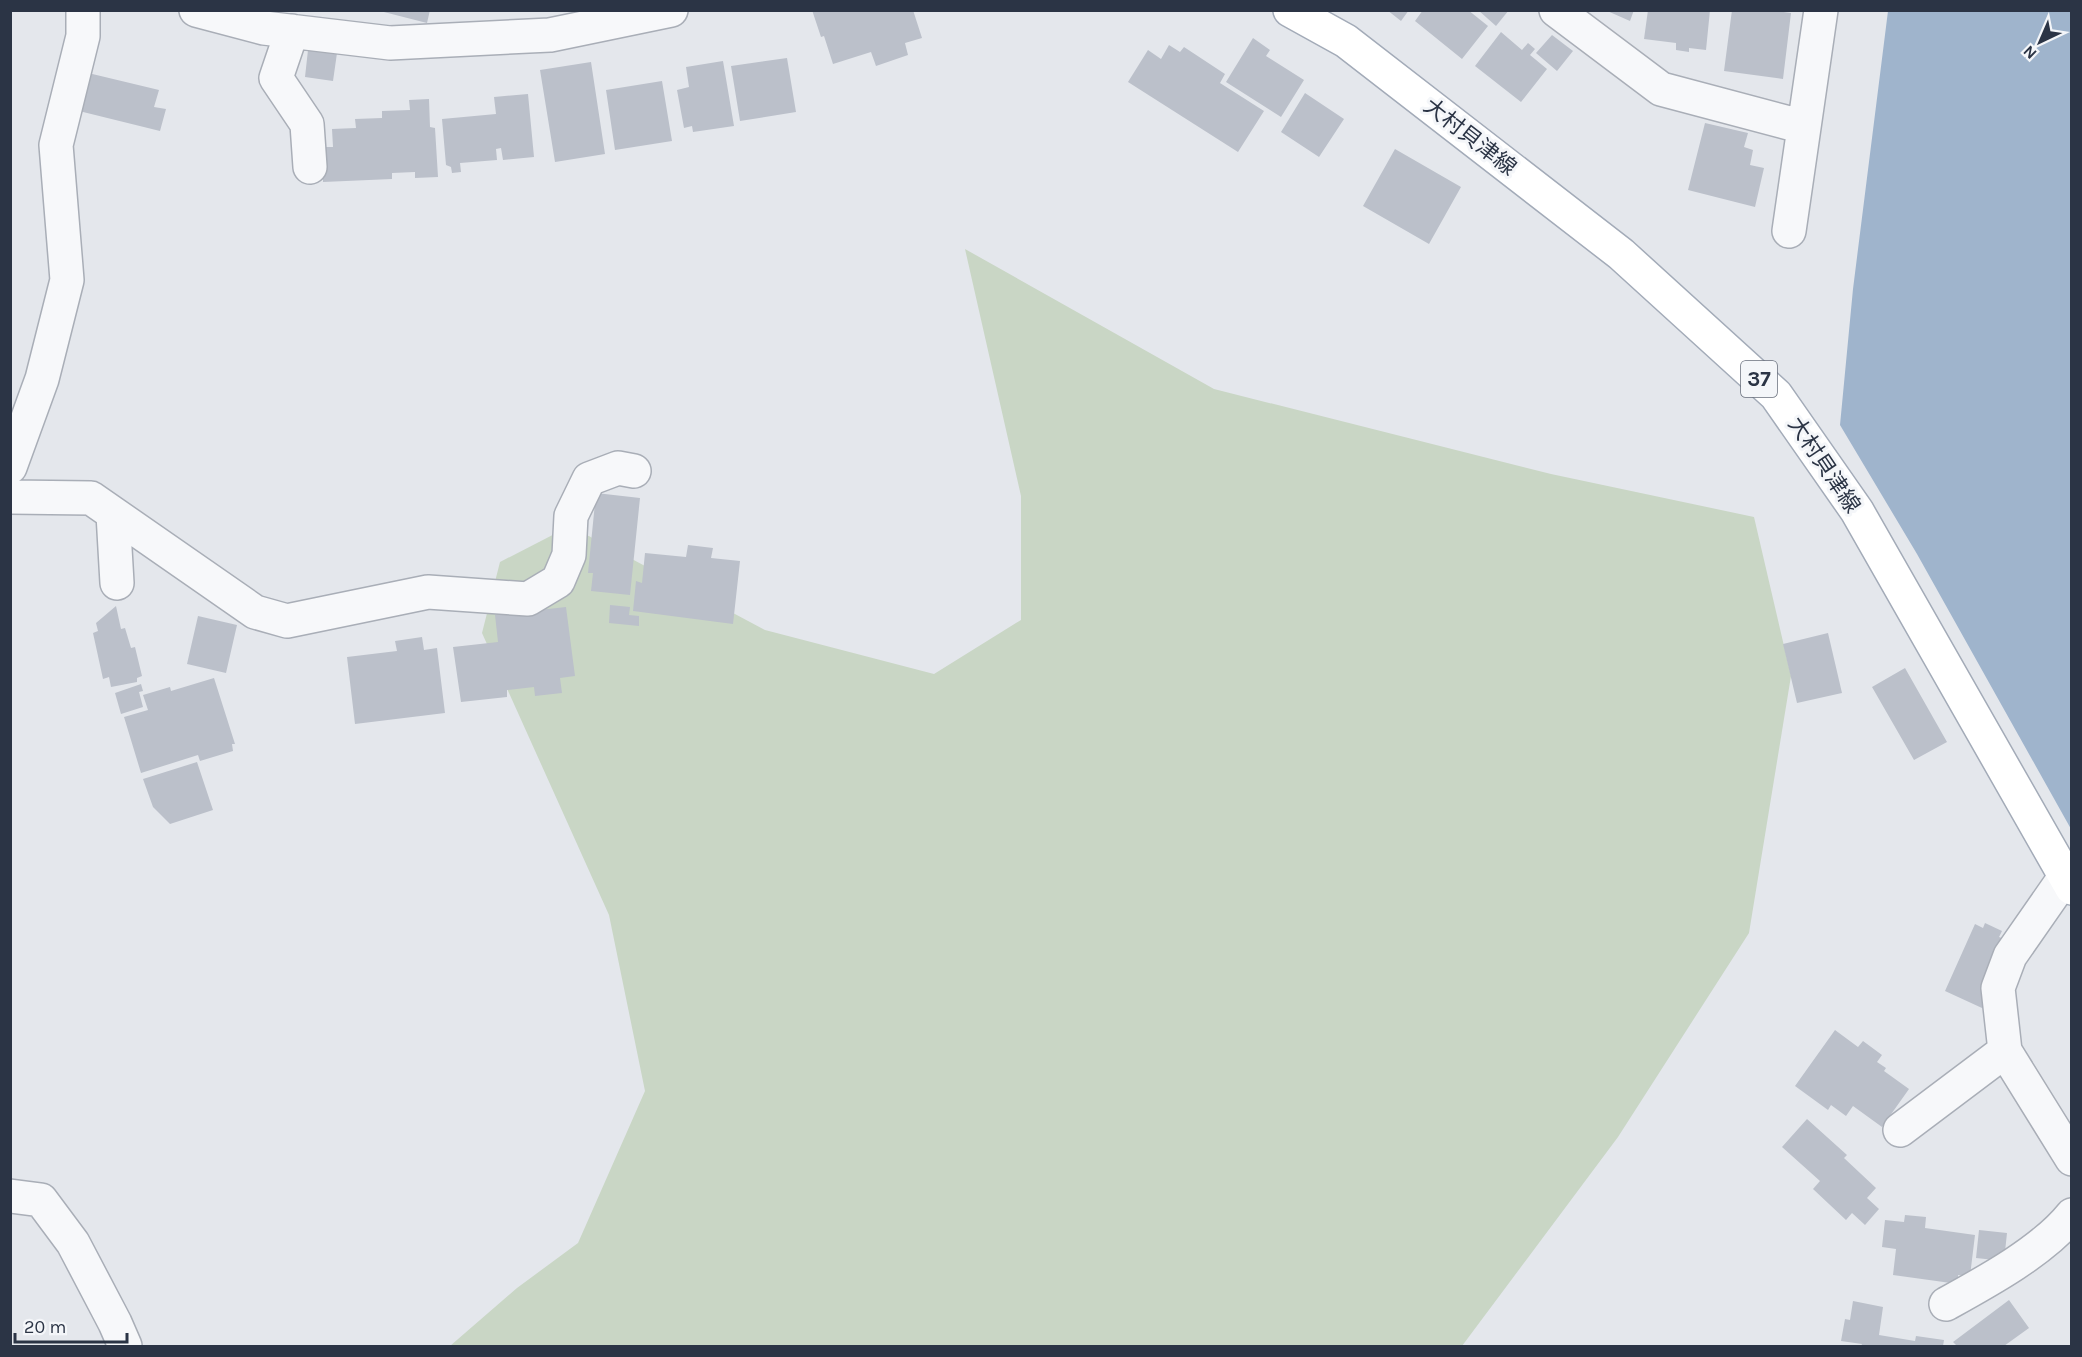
<svg xmlns="http://www.w3.org/2000/svg" width="2082" height="1357" viewBox="0 0 2082 1357" font-family="Karla,'Noto Sans JP',sans-serif">
  <rect width="100%" height="100%" fill="#e4e7ec"/>
  <path fill="#c9d6c5" d="M965,249L1214,389L1551,474L1754,517L1791,676L1749,933L1618,1137L1462,1346H450L517,1288L578,1243L645,1091L609,915L482,633L500,562L570,526L765,630L934,674L1021,620V496Z"/>
  <path fill="#9fb4cc" d="M1888,11H2071V829L1917,554L1840,425L1853,289Z"/>
  <path fill="#bbc0ca" d="M376,10H430L427,23Z
    M812,10H913L922,38L905,43L908,55L876,66L871,52L833,64L824,36L821,37Z
    M1387,10H1409L1401,21Z
    M1423,10H1468L1488,26L1462,59L1415,21Z
    M1478,10H1509L1496,26Z
    M1605,10H1634L1630,21Z
    M1648,10H1710L1706,50L1689,48V52L1676,50V43L1644,39Z
    M1732,10H1769L1791,13L1783,79L1724,71Z
    M1501,32L1522,50L1528,43L1535,49L1530,55L1547,69L1521,102L1475,66Z
    M1552,35L1573,51L1557,71L1536,53Z
    M1253,38L1270,50L1266,56L1304,80L1281,117L1226,82Z
    M1169,45L1180,52L1184,47L1225,74L1220,83L1264,111L1238,152L1128,82L1148,50L1161,59Z
    M308,50L337,53L333,81L305,77Z
    M787,58L796,112L740,121L731,66Z
    M723,61L734,126L693,132L692,126L684,128L677,90L689,87L686,67Z
    M591,62L605,154L555,162L540,70Z
    M84,72L159,90L154,107L166,109L160,131L75,110Z
    M662,81L672,141L615,150L606,90Z
    M1305,93L1344,119L1319,157L1281,132Z
    M528,94L534,157L503,160L501,148L496,149L497,160L460,163L461,172L452,173L451,167L446,165L442,119L496,114L494,97Z
    M429,99L430,127L435,128L438,177L415,178V172L392,173V179L323,182L322,147H333L332,129L356,128L355,119L382,118V111L410,110L409,100Z
    M1705,123L1748,133L1744,147L1753,150L1750,165L1764,168L1755,207L1688,190Z
    M1395,149L1461,187L1429,244L1363,206Z
    M596,493L640,498L630,595L591,591L593,573H588Z
    M688,545L713,548L711,558L740,561L733,624L633,611L636,581L642,583L645,553L686,557Z
    M610,605L630,607L629,615L639,616V626L609,623Z
    M116,606L121,629L125,628L131,648L135,647L142,676L137,678V682L111,687L109,677L103,679L93,633L98,631L96,623Z
    M566,607L575,676L560,678L562,693L535,696L534,687L507,690V697L461,702L453,647L498,642L495,615Z
    M198,616L237,625L226,673L187,664Z
    M1828,633L1842,693L1797,703L1783,644Z
    M422,637L424,650L437,648L445,713L355,724L347,657L397,651L395,641Z
    M1905,668L1947,742L1914,760L1872,687Z
    M214,678L235,744H232L233,751L200,761L198,755L141,773L124,717L148,710L143,695L170,687L171,691Z
    M141,684L143,691L139,692L143,707L121,714L115,693Z
    M197,762L213,810L170,824L153,807L143,779Z
    M1985,923L2002,931L1999,937L2004,939L1984,985L1982,1008L1945,991L1975,924L1983,928Z
    M1835,1030L1858,1047L1863,1041L1882,1055L1877,1062L1886,1068L1884,1071L1909,1089L1882,1127L1853,1106L1846,1116L1831,1105L1828,1110L1795,1086Z
    M1807,1119L1847,1155L1844,1158L1876,1188L1867,1198L1879,1209L1865,1225L1852,1213L1846,1220L1813,1189L1820,1181L1782,1147Z
    M1905,1215L1926,1217L1925,1228L1975,1235L1970,1276L1958,1275V1284L1893,1275L1896,1249L1882,1247L1885,1220L1904,1222Z
    M1979,1230L2007,1233L2004,1261L1976,1258Z
    M2009,1300L2029,1328L2004,1346H1957L1953,1342Z
    M1853,1301L1883,1307L1879,1335L1915,1341L1916,1336L1944,1340L1943,1346H1861L1862,1344L1841,1341L1845,1319L1850,1320Z"/>
  <g fill="none" stroke-linecap="round" stroke-linejoin="round">
    <g stroke="#a9aeb7" stroke-width="36">
      <path id="minor" d="M196,10L264,28L390,43L550,35L671,10
        M1556,10L1661,89L1804,127
        M292,31L276,78L307,124L310,167
        M1789,231L1821,10
        M10,467L42,379L67,280L56,145L83,36V10
        M10,497L91,498L255,612L287,621L428,592L528,599L558,581L569,555L571,516L589,479L618,468L634,471
        M113,514L117,583
        M2005,1051L2072,1159
        M1900,1130L2005,1051L1998,988L2010,956L2065,877
        M10,1196L41,1200L73,1243L115,1323L125,1346
        M1946,1304C1986,1282 2043,1251 2072,1215"/>
    </g>
    <g stroke="#a3abb8" stroke-width="36">
      <path id="major" d="M1290,10L1346,41L1621,254L1776,395L1857,511L2072,888"/>
    </g>
    <use href="#minor" stroke="#f7f8fa" stroke-width="33"/>
    <use href="#major" stroke="#fff" stroke-width="33"/>
  </g>
  <g text-anchor="middle" dominant-baseline="central" stroke-width="6" stroke-linejoin="round" paint-order="stroke">
    <rect fill="#f4f6f9" stroke="#676e7b" stroke-width="1.5" x="1741" y="361" width="36" height="36" rx="4.5"/>
    <g font-size="21" font-weight="bold" fill="#2b3445">
      <text x="1759" y="379">37</text>
    </g>
    <g font-size="22" fill="#2b3445" stroke="#f4f6f9">
      <text transform="translate(1470 137) rotate(38)">大村貝津線</text>
      <text transform="translate(1824 465) rotate(56)">大村貝津線</text>
    </g>
  </g>
  <rect width="2082" height="1357" fill="none" stroke="#2b3445" stroke-width="24"/>
  <g transform="translate(2040 42) rotate(224)" stroke="#f4f6f9" stroke-width="4.5" paint-order="stroke">
  <path d="M0-4.5L10 22L0 15L-10 22Z" fill="#2b3445"/>
  <text y="-9" font-size="16" font-weight="bold" text-anchor="middle" fill="#2b3445">N</text>
  </g>
  <path d="M15 1333v9h112v-9" fill="none" stroke="#2b3445" stroke-width="3"/>
  <text x="24" y="1333" font-size="18" fill="#2b3445" stroke="#f4f6f9" stroke-width="4.5" paint-order="stroke">20 m</text>
</svg>
